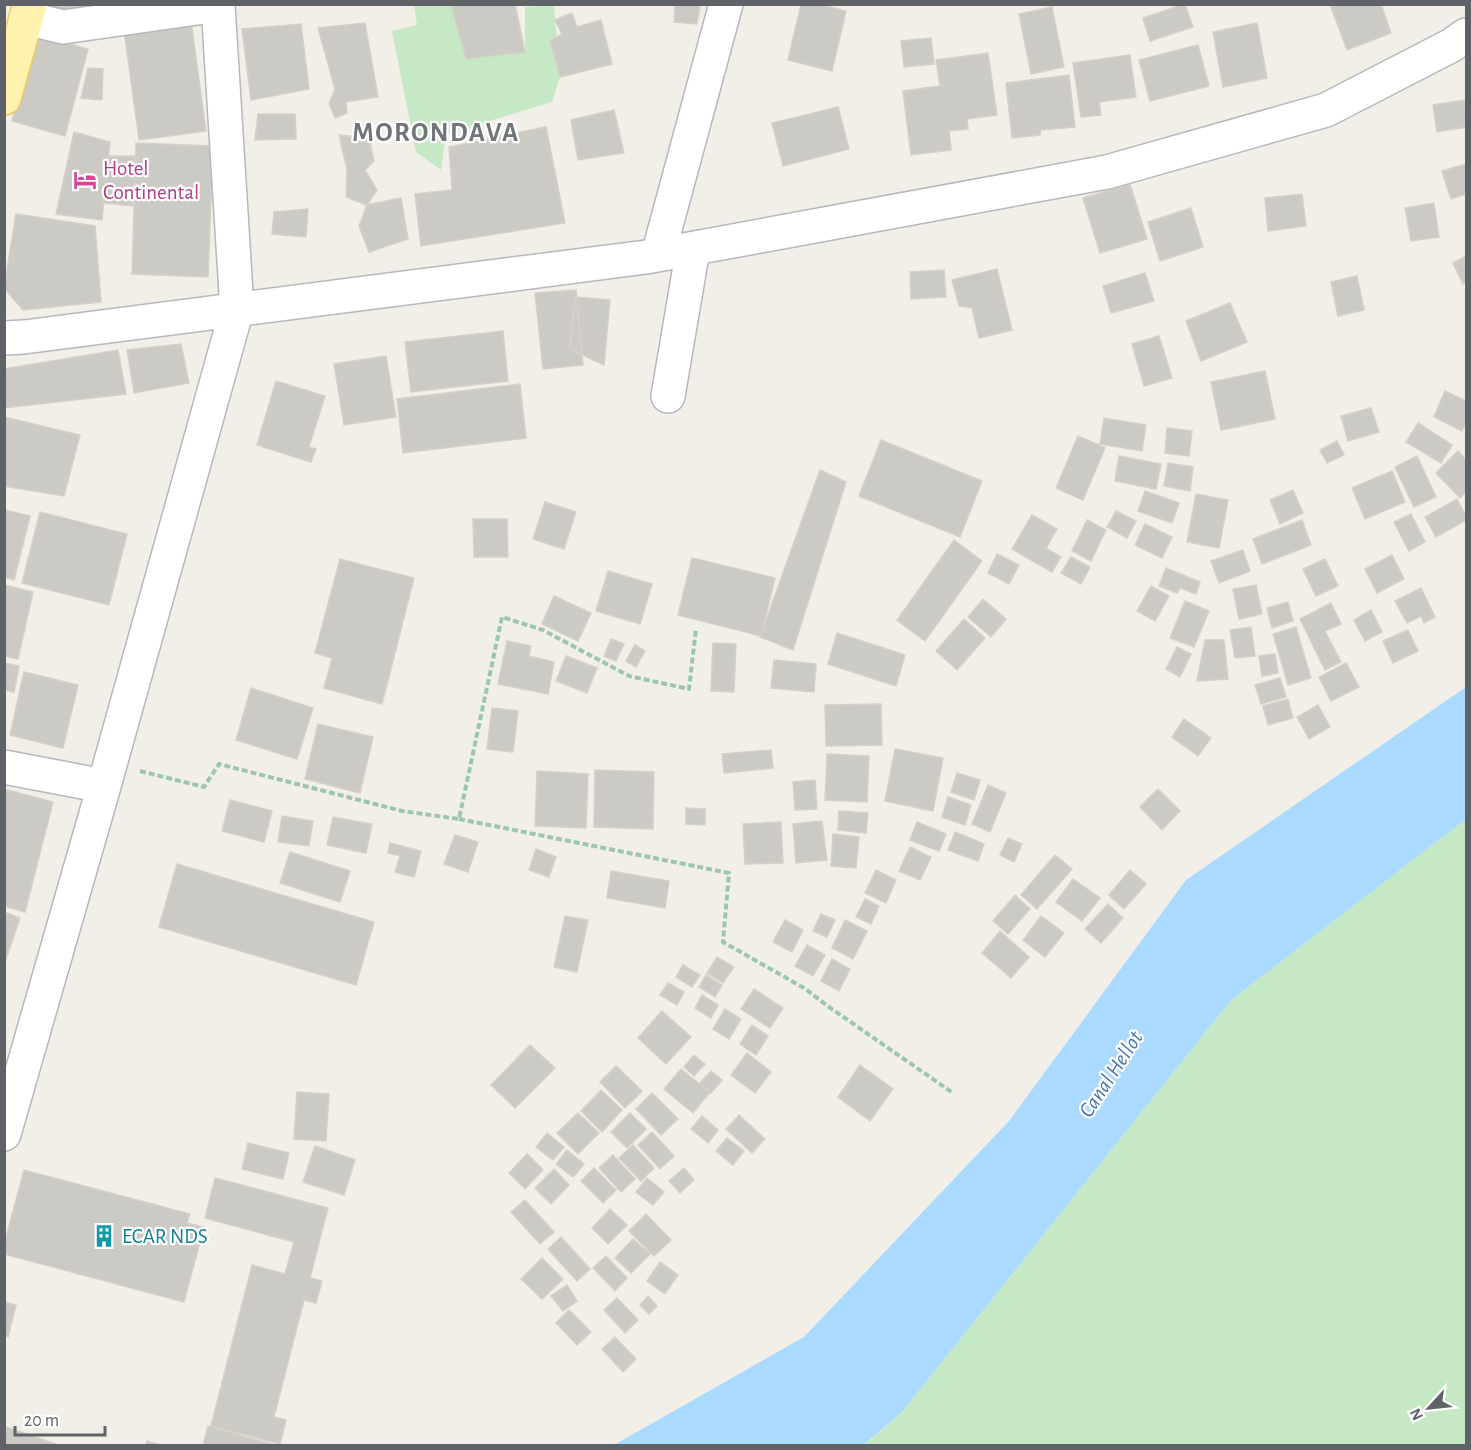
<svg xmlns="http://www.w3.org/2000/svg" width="1471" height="1450" viewBox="0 0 1471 1450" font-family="'Alegreya Sans',sans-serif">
  <rect width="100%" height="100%" fill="#f1efe8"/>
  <path fill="#c5e8c5" d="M414,5H451L466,59L525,52V7L554,5L560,77L552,102L446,134L441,170L416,152L392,31L417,25Z
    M1466,819V1445L864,1446L901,1413L1231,1000Z"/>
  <path fill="#aadaff" d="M1466,687V819L1231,1000L901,1413L864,1445H614L804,1337L1009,1121L1186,880Z"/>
  <path fill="#cccac5" stroke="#d6d1c6" stroke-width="1.5" d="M49,4H126L68,16L47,8Z
    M451,4H515L525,52L466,59Z
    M675,4H704L700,6L697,24L674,22Z
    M801,4H819L846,11L832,71L788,60Z
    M1185,4L1193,27L1150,41L1143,18Z
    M1330,4H1381L1391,33L1347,50Z
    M1052,7L1064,67L1031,74L1019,14Z
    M572,13L577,27L601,20L612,64L560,77L550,41L562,34L555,20Z
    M191,21L206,131L139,140L124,30Z
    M365,23L378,97L346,102L347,113L335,118L329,103L335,89L318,28Z
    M1257,23L1267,78L1223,87L1213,32Z
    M301,24L309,89L251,100L242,29Z
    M35,34L88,49L65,136L12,121Z
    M931,38L934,64L904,67L901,41Z
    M1198,45L1209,86L1150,101L1139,60Z
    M988,53L997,115L967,119L968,129L949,131L951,150L911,155L903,91L940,86L936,60Z
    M1130,55L1136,97L1099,102L1101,115L1081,117L1073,63Z
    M88,68L103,69L102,100L81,98Z
    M1069,75L1075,127L1041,130L1040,135L1012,138L1006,83Z
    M1465,100L1466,127L1437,132L1433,105Z
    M838,107L849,149L783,166L772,123Z
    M614,110L624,153L578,160L571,120Z
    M258,114H295L296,139L255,140Z
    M546,127L565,223L421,246L415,194L452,190L449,147Z
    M74,132L110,142L102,220L56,214Z
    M339,135L369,138L374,161L365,170L377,190L367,205L346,197L347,169Z
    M136,143L213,146L208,277L132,274Z
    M108,156H135L133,206L103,203Z
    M1466,164V194L1451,199L1442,171Z
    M1130,184L1147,239L1100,253L1083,198Z
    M1302,194L1306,226L1268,231L1265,198Z
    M401,198L408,239L369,252L359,226L367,205Z
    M1434,203L1439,237L1411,241L1405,208Z
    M1191,208L1203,247L1160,261L1148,222Z
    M308,209L306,237L272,234L274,212Z
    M16,214L95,226L101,302L23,310L4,288Z
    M1466,256V282L1463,284L1453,263Z
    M997,269L1012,330L979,338L972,308L959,306L952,280Z
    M944,270L946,297L911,299L910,272Z
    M1145,273L1154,301L1111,313L1103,286Z
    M1357,276L1364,310L1338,316L1331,282Z
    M576,290L583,365L543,369L535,293Z
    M575,297L610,300L604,365L570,349Z
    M1230,303L1247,342L1201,361L1186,321Z
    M503,331L508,381L411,392L405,342Z
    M1159,336L1172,378L1144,386L1132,344Z
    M181,344L189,383L134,393L127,350Z
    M118,350L126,394L4,408V369Z
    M386,356L396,417L344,425L334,364Z
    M1265,371L1275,419L1221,430L1211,382Z
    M276,381L325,396L309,447L316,449L311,462L257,445Z
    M520,384L526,438L403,453L397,399Z
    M1445,391L1466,401V422L1462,431L1434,417Z
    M1371,408L1379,432L1348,441L1341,416Z
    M4,417L80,435L64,496L4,486Z
    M1104,418L1146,425L1142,451L1100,444Z
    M1418,423L1452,445L1441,463L1406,442Z
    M1167,428L1192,431L1189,456L1165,453Z
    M1078,436L1105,448L1083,500L1056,488Z
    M881,440L982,481L960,537L859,496Z
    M1337,441L1344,455L1327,463L1320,450Z
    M1458,451L1466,460V492L1460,498L1436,473Z
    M1119,456L1161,464L1156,489L1115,481Z
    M1417,456L1436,497L1414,507L1395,467Z
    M1168,463L1193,467L1190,491L1164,486Z
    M820,470L846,482L793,650L760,637Z
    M1392,471L1405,502L1365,519L1352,488Z
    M1293,490L1303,513L1280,524L1270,500Z
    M1145,491L1179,503L1172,523L1138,511Z
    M1196,494L1228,500L1219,548L1187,542Z
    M1457,499L1466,516V520L1436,537L1425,517Z
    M545,502L576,512L564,549L533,539Z
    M4,510L30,516L14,580L4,577Z
    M1116,511L1136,521L1127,538L1107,527Z
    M40,512L127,534L109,605L22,583Z
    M1411,514L1425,542L1409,551L1394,522Z
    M1032,515L1057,529L1046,548L1061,557L1052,572L1012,549Z
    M473,519H507L508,557H474Z
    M1087,520L1106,530L1091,561L1072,551Z
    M1302,520L1311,545L1262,564L1253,539Z
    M1145,524L1172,537L1162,558L1135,545Z
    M954,540L982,561L925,641L897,620Z
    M1243,550L1250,571L1219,583L1211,561Z
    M997,554L1019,565L1009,584L988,573Z
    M1392,555L1404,579L1377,593L1365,569Z
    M1071,557L1090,567L1081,584L1061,573Z
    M692,558L775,578L761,636L678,615Z
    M340,559L414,578L382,704L324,688L332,658L315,653Z
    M1325,559L1338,586L1316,596L1303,569Z
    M1166,568L1200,582L1196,594L1180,588L1177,593L1159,586Z
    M608,571L652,584L640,624L596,611Z
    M4,585L33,592L18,659L4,656Z
    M1256,585L1262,614L1239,619L1233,589Z
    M1151,586L1169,596L1155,621L1137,611Z
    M1421,588L1435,617L1424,623L1421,616L1407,623L1395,601Z
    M554,596L591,613L578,641L542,624Z
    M983,599L1006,619L991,637L968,617Z
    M1185,601L1209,611L1194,647L1170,638Z
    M1288,602L1293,621L1272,628L1267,608Z
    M1331,603L1341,624L1325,631L1341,662L1325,670L1300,619Z
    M1371,610L1382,632L1365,641L1354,620Z
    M964,619L985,638L957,670L936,651Z
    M1251,627L1255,656L1235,658L1230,630Z
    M1296,627L1311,678L1288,685L1273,634Z
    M1408,630L1418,651L1393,663L1383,641Z
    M837,633L905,655L896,686L828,664Z
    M611,639L624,644L616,661L604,656Z
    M1205,640H1224L1228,679L1197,681Z
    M507,641L531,646L529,656L554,662L548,694L498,684Z
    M713,643L736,644L734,692L711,691Z
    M635,645L645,651L636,667L626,661Z
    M1177,647L1191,654L1180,677L1166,669Z
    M1275,654L1278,673L1262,676L1259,656Z
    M566,656L597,668L587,693L556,681Z
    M774,660L816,664L814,692L771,688Z
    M4,663L19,666L14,692L4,690Z
    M1346,663L1359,687L1331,701L1319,677Z
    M24,672L78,685L63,748L10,735Z
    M1280,678L1286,697L1261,704L1255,685Z
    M251,688L313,708L297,759L236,740Z
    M1288,699L1293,718L1268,725L1263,706Z
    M881,704L882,745L826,746L825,705Z
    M1318,705L1330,727L1309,739L1297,717Z
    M492,708L518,711L513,752L487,749Z
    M1184,719L1211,738L1198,756L1172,737Z
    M318,724L373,737L360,793L305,779Z
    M895,749L943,758L933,811L885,801Z
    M771,750L773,768L724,773L722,754Z
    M827,754L869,756L867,802L825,800Z
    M595,770L654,772L653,829L594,827Z
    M537,771L588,774L586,828L535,826Z
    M957,773L980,780L974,800L951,792Z
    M815,780L817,809L795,810L793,782Z
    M988,785L1006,793L990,832L972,824Z
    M4,789L53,802L25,912L4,906Z
    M1158,789L1180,811L1162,830L1140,807Z
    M948,797L971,805L965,825L942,817Z
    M230,800L272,811L264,842L222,831Z
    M686,808L705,809V825L686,824Z
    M839,811L868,813L866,833L838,830Z
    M282,816L313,821L309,846L278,842Z
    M333,817L372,824L366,853L327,845Z
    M822,821L827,860L796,863L793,824Z
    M781,822L783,863L745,864L743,824Z
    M917,822L946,834L939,851L910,840Z
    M955,832L984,844L978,861L948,850Z
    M833,834L859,837L856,868L831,866Z
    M455,835L478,842L468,872L444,864Z
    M1008,838L1022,844L1014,862L1000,855Z
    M390,843L421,851L414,877L395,872L400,856L388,853Z
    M910,847L931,857L920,880L899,871Z
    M536,849L556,857L549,877L529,870Z
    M290,852L350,871L340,902L280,883Z
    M1055,855L1072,869L1037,909L1021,895Z
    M177,864L374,922L356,985L159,927Z
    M876,870L896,880L886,903L865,893Z
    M1130,870L1146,884L1124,909L1109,895Z
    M611,871L669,881L665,908L607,898Z
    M1073,879L1100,898L1082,921L1056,902Z
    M1015,895L1030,909L1008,934L993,921Z
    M865,899L879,906L871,924L856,917Z
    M1108,904L1123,918L1101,943L1085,929Z
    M4,912L20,918L4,965Z
    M821,914L835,920L827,937L813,931Z
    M565,916L588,920L577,972L554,967Z
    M1041,916L1064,933L1045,957L1023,940Z
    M785,920L803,930L792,952L773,942Z
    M845,920L867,931L853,959L832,948Z
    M1000,931L1029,957L1011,978L982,953Z
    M807,945L825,955L813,976L795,966Z
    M717,957L734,967L723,983L707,973Z
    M832,959L850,969L839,991L821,981Z
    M683,965L700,975L692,987L676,977Z
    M706,975L722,985L715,997L699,987Z
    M668,983L684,992L677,1005L660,995Z
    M754,989L783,1008L770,1028L741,1009Z
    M702,995L718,1005L711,1018L695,1008Z
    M725,1009L741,1019L729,1039L713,1029Z
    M662,1011L691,1037L666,1064L638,1038Z
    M752,1025L768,1036L756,1055L740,1044Z
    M530,1045L555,1068L515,1108L491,1085Z
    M747,1053L771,1072L755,1093L731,1075Z
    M694,1055L705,1064L694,1076L684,1067Z
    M860,1065L893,1089L870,1121L838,1097Z
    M616,1066L642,1091L625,1108L600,1082Z
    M681,1069L710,1092L693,1113L664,1089Z
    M711,1071L722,1080L711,1093L700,1083Z
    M601,1090L622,1110L602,1132L581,1111Z
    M297,1092L329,1094L326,1141L294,1139Z
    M652,1093L678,1119L661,1135L636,1109Z
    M578,1113L599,1133L578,1154L557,1133Z
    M630,1113L646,1129L627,1148L611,1132Z
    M739,1115L765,1139L752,1153L726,1129Z
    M702,1116L718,1130L708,1143L691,1129Z
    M652,1132L674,1156L660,1169L638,1145Z
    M547,1133L564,1147L553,1160L536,1147Z
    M727,1138L744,1151L733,1165L716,1151Z
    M248,1143L289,1153L283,1179L242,1169Z
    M633,1145L654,1168L641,1181L619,1158Z
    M315,1146L355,1160L344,1195L303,1182Z
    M567,1150L584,1164L573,1177L556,1164Z
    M527,1154L543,1170L525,1189L509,1173Z
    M613,1155L635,1179L621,1192L599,1168Z
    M594,1168L616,1190L603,1203L581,1181Z
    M684,1168L694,1180L680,1193L669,1181Z
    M554,1169L569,1185L551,1204L535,1188Z
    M24,1170L190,1214L187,1223L204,1227L184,1302L4,1254V1245Z
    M215,1178L328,1208L310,1278L322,1281L316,1303L304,1300L274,1417L286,1420L280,1444L211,1426L252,1265L285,1274L294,1242L205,1218Z
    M647,1178L664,1192L653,1205L636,1192Z
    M525,1200L554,1232L540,1244L511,1212Z
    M610,1209L627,1225L608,1244L592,1228Z
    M646,1214L671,1240L654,1256L629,1231Z
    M561,1237L590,1269L577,1281L548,1249Z
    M633,1239L650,1254L631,1273L615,1258Z
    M606,1256L627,1278L615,1291L593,1268Z
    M542,1258L563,1279L542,1299L521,1279Z
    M660,1262L678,1275L665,1294L647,1281Z
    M567,1285L577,1301L563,1311L551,1296Z
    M648,1296L657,1306L649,1314L640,1305Z
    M617,1298L638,1320L625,1333L604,1310Z
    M4,1302L16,1305L8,1337L4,1336Z
    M569,1310L591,1332L577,1345L556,1323Z
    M615,1337L636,1359L623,1372L602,1349Z
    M4,1426L61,1446H4Z
    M208,1426L278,1446H203Z
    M147,1441L163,1446H146Z"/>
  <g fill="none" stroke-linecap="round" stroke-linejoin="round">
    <g stroke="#b5b8bc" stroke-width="36">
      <path id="minor" d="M658,255L726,4
        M4,338L24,337L646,257L1107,172L1326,110L1452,45L1466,35
        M668,396L693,249
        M4,767L104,786
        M4,1134L104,786L237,309L218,5L63,27L26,18"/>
    </g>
    <g stroke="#f2c960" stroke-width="36">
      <path id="major" d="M4,98L30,4"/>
    </g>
    <path stroke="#9cc7a9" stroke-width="4" stroke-dasharray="6 3" stroke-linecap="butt" d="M140,771L204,787L219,764L402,811L459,819L502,617L543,630L629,676L689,689L696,629
      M459,819L729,873L723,942L804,988L829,1007L953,1093"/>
    <use href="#minor" stroke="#fff" stroke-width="33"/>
    <use href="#major" stroke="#fff2af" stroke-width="33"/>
  </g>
  <defs>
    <g id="hotel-bare" transform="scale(1.8)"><path d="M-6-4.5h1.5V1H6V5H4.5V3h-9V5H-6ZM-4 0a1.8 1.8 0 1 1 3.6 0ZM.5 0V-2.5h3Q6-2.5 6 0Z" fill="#d1479c" stroke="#fff" stroke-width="2.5" paint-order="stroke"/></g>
    <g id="building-bare" transform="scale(1.8)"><path d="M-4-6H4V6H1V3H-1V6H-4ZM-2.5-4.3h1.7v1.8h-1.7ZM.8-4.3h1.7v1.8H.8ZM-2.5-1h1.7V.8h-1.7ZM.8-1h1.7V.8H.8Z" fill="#0f9aa8" stroke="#fff" stroke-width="2.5" paint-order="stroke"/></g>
  </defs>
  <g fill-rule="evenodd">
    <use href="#hotel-bare" x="85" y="180"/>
    <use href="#building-bare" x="104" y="1236"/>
  </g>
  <g text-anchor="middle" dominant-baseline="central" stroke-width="4.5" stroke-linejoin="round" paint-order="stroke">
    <g font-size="21" fill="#b23c85" stroke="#fff" text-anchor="start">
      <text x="103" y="168">Hotel<tspan x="103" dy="24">Continental</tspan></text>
    </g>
    <g font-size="21" fill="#0d838f" stroke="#fff" text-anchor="start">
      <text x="122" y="1236">ECAR NDS</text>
    </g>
    <g font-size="22" font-style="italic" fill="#4174aa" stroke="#fff">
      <text transform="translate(1111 1074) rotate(-57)">Canal Hellot</text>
    </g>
    <g font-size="27" font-weight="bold" letter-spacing="1.5" fill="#70757a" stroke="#fff">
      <text x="436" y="132">MORONDAVA</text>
    </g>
  </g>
  <rect width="1471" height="1450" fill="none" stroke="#5f6368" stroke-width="12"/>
  <g transform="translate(1429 1408) rotate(243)" stroke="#ffffff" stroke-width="4.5" paint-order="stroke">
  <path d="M0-4.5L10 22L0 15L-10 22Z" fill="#5f6368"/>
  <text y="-9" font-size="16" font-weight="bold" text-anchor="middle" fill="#5f6368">N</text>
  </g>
  <path d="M15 1426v9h90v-9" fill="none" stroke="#5f6368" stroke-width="3"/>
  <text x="24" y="1426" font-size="18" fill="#5f6368" stroke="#ffffff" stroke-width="4.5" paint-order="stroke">20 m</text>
</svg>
